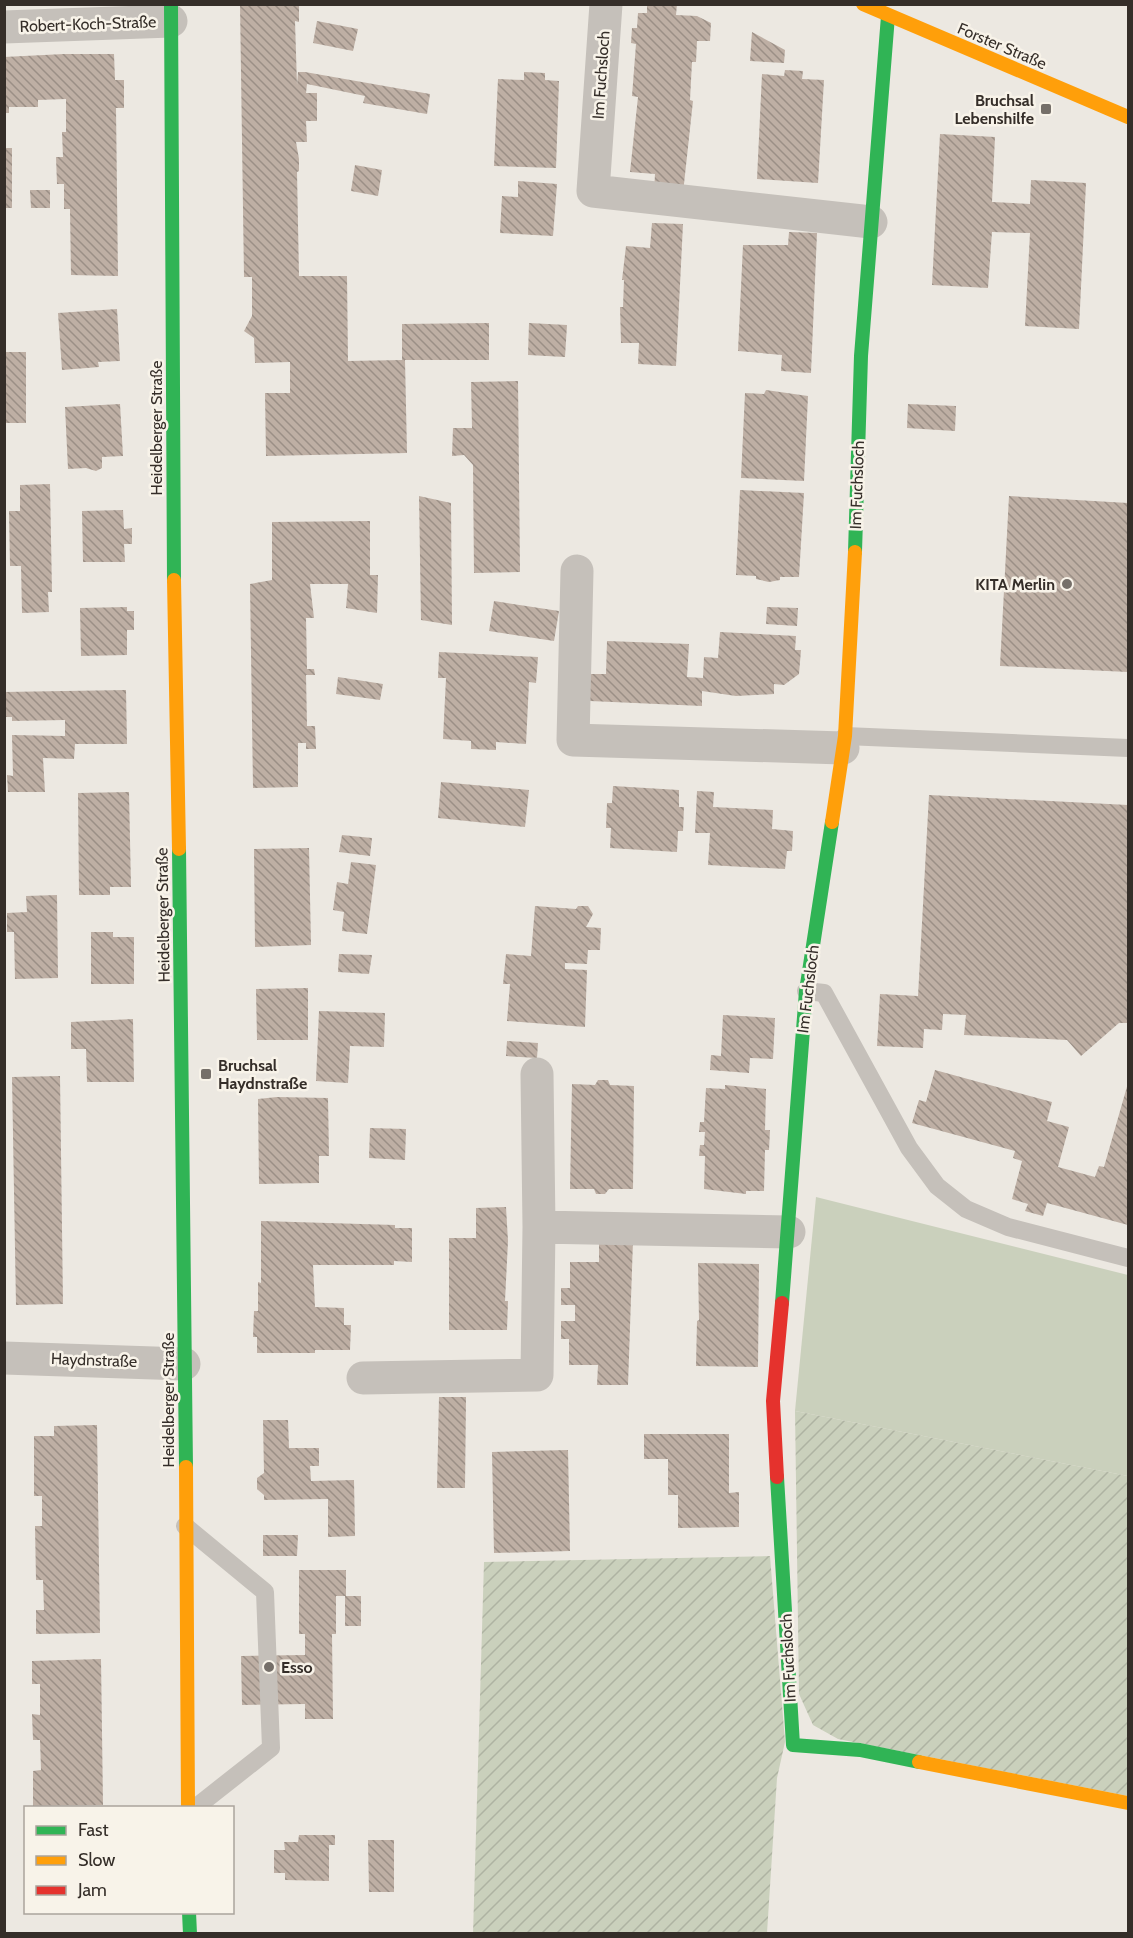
<svg xmlns="http://www.w3.org/2000/svg" width="1133" height="1938" viewBox="0 0 1133 1938" font-family="Cabin,sans-serif">
  <defs>
    <pattern id="garden-furrows" width="10" height="10" patternUnits="userSpaceOnUse" patternTransform="scale(1.5)"><rect width="10" height="10" fill="#cad0bc"/><path d="M-1 1l2-2M0 10L10 0M9 11l2-2" fill="none" stroke="#aeb3a2"/></pattern>
    <pattern id="building-back-hatch" width="6" height="6" patternUnits="userSpaceOnUse" patternTransform="scale(1.5)"><rect width="6" height="6" fill="#beafa4"/><path d="M-1 5l2 2M0 0l6 6M5-1l2 2" fill="none" stroke="#9b8f86"/></pattern>
  </defs>
  <rect width="100%" height="100%" fill="#ece8e1"/>
  <path fill="#cad0bc" d="M816,1197L1128,1275V1476L795,1411Z"/>
  <path fill="url(#garden-furrows)" d="M795,1411L1128,1476V1796L838,1739L813,1725L799,1694Z
    M770,1556L785,1742L777,1778L767,1933L473,1934L484,1562Z"/>
  <path fill="url(#building-back-hatch)" d="M240,4H299V22L295,21L297,85L298,72H305L430,94L427,114L363,103L365,96L307,84L306,93H317V121H306L307,142H296L299,159V171L297,172L299,276H347L348,361L402,360V324L489,323V360H405L407,453L266,456L265,393H290V362L255,363L254,338L244,331L252,316V277H244Z
    M647,4H677L676,15L697,16L711,23L710,41H697L696,62H692L690,100L693,101L683,193L654,192L655,174L630,172L638,97L632,96L636,44L631,43L632,28H637L638,13H647Z
    M317,21L358,29L353,51L313,43Z
    M752,32L785,50L784,63L750,61Z
    M64,54H114L115,80H124V108H116L118,276L71,275L70,209H64V184H57L56,157H63L62,132H66V99L38,100V107H9V113H4V57Z
    M785,70L803,71L802,79L824,80L818,183L757,179L762,74L784,76Z
    M524,72L545,73V80L559,81L556,168L494,166L498,79L524,80Z
    M940,134L995,137L992,202L1030,204L1031,180L1086,183L1079,329L1025,326L1030,233L992,232L988,288L932,285Z
    M4,148H12V208H4Z
    M355,165L382,170L378,196L351,191Z
    M518,181L557,184L553,236L500,233L502,196L518,197Z
    M30,190H50V208H31Z
    M652,223L683,224L676,366L638,364L639,343H621L620,307H623L624,280H622L626,246L650,248Z
    M789,232L817,233L811,373L781,371L782,355L738,351L743,245H788Z
    M117,309L120,361L98,362L99,367L62,370L58,313Z
    M529,323L567,325L565,357L528,355Z
    M4,352H26V423H4Z
    M518,381L520,572L474,573L473,465L464,455L452,456L453,428H472L471,382Z
    M766,390L808,396L804,481L741,478L745,393L764,394Z
    M120,404L123,456L102,457V468L96,471L86,468L68,469L65,407Z
    M908,404L956,406L955,431L907,428Z
    M50,484L52,592H48L49,612L22,613L21,566H10L9,511H20V485Z
    M740,490L804,493L799,577H780V580L769,582L756,579V576L736,575Z
    M419,496L451,503L452,625L421,620Z
    M1009,496L1128,503V672L1000,666Z
    M123,510L124,529L132,528V544H124L125,562H83L82,511Z
    M370,521V575H378L377,613L346,608L348,584H310L314,618H306L307,669H314L315,675H306L307,726H315L316,749H306V743H298V787L253,788L250,584L272,580V522Z
    M494,601L559,611L554,641L489,631Z
    M127,607V611H134V630H127V655L81,656L80,608Z
    M767,607L798,608L797,626L766,624Z
    M720,632L796,636L795,650H801L799,674L784,685L774,684V694L736,696L702,691V706L590,701V674H606L607,641L689,644L687,677L703,678L704,657L718,658Z
    M439,652L538,657L536,683L529,682L526,744L496,742V750L471,749V741L443,739L446,678H438Z
    M338,677L383,684L380,700L336,694Z
    M126,690L127,744H75L74,759L43,758L45,792H8L7,775L13,776L12,735L65,736V720L12,721V717H4V692Z
    M441,782L529,790L525,827L438,818Z
    M613,786L679,790V807H684L683,831H678L677,852L610,848L611,828H606L607,803H612Z
    M697,791L714,792L713,807L773,810L772,829L793,831L792,851H787L785,869L708,865L710,833H695Z
    M129,792L131,887H110V895H79L78,793Z
    M929,795L1128,805V1023H1119L1081,1056L1067,1040L964,1035L966,1015L943,1014L942,1030L924,1029L923,1048L877,1046L880,994L918,996Z
    M342,835L372,838L370,856L339,852Z
    M309,848L311,945L255,947L254,849Z
    M351,862L376,865L367,934L342,931L344,912L333,910L337,882L348,884Z
    M57,895L58,978L15,979L14,932H7V913L27,912L26,896Z
    M535,906L576,909L578,906H588L593,914L586,927L601,928L600,950H588L587,964L565,963V969L587,970L585,1027L507,1021L510,984H503L506,954L531,956Z
    M91,932H113V937H134V984H91Z
    M339,954L372,955L369,974L338,972Z
    M308,988V1040H257L256,989Z
    M319,1011L385,1013L384,1047L350,1046L348,1083L316,1081Z
    M723,1015L775,1018L773,1059L750,1058L749,1073L710,1070L711,1055L721,1056Z
    M133,1019L134,1082H87L86,1049H71V1022Z
    M507,1041L538,1043L537,1058L506,1056Z
    M935,1070L1052,1102L1047,1121L1069,1127L1058,1167L1095,1177L1099,1166L1104,1167L1128,1083V1225L1047,1203L1043,1216L1025,1211L1028,1204L1012,1199L1022,1161L1013,1158L1015,1151L912,1123L919,1100L926,1102Z
    M60,1076L63,1304L16,1305L12,1077Z
    M598,1080H608L610,1085L634,1086L633,1189H609L605,1194H596L594,1189H570L572,1084L595,1085Z
    M725,1085L766,1089L765,1130H770L769,1150H765L764,1191H746V1194L704,1189L705,1156H699L700,1145H704L705,1132H699L700,1122H704L706,1088L725,1089Z
    M277,1097L328,1098L329,1156H319V1183L259,1184L258,1099Z
    M370,1128L406,1129L405,1160L369,1158Z
    M506,1207L508,1241L505,1301H508L507,1330H449V1238H476V1208Z
    M261,1221L395,1225V1228H412V1262L394,1261V1265H313L315,1307L344,1308V1325H351L350,1350H315V1353H257V1337H253L254,1311H258V1282L261,1283Z
    M599,1241H633L628,1385H597L598,1365H569V1339H561V1321H575V1305H561V1288H570V1262H599Z
    M698,1263L759,1264L758,1367L696,1366L697,1321L699,1320Z
    M439,1397H466L465,1488H437Z
    M263,1420H288L289,1448H319V1466H310L311,1481L354,1480L355,1536L328,1537V1499L264,1500V1495L257,1489V1478L264,1473Z
    M97,1425L100,1633L36,1634V1610H44L43,1580H36L35,1526H42V1496H34V1436H54V1426Z
    M644,1434H729V1493L739,1492V1527L678,1528V1495H668V1459H644Z
    M568,1450L570,1551L494,1553L492,1452Z
    M263,1535H298L297,1556H263Z
    M299,1570H346V1596H336V1634H332L333,1719H305V1704L242,1705L241,1656L305,1655V1634H299Z
    M345,1596H361V1626H345Z
    M101,1659L103,1805L33,1806V1771L41,1770L40,1740H33L32,1714L40,1715V1684H32V1661Z
    M299,1835H335V1845H329V1881L285,1880V1873H274V1850H285L284,1842H298Z
    M368,1840H394V1892H369Z"/>
  <g fill="none" stroke-linecap="round" stroke-linejoin="round">
    <path stroke="#c5c0ba" stroke-width="18" d="M845,736L1128,748
      M806,991L824,993L909,1148L937,1186L966,1209L1008,1227L1128,1258
      M185,1526L265,1592L271,1748L195,1808"/>
    <path stroke="#c5c0ba" stroke-width="33" d="M606,4L593,191L871,222
      M4,27L171,21
      M577,571L573,740L843,748
      M537,1074L539,1227
      M4,1358L184,1364
      M363,1378L537,1375L539,1227L789,1232"/>
    <path stroke="#30b455" stroke-width="14" d="M171,4L174,580
      M855,552L861,356L888,16
      M179,849L186,1467
      M782,1303L806,991L832,822
      M777,1477L793,1745L860,1750L919,1762
      M189,1912L190,1934"/>
    <path stroke="#ff9f0a" stroke-width="14" d="M863,4L1128,117
      M174,580L179,849
      M832,822L845,736L855,552
      M186,1467L188,1808
      M919,1762L1128,1803"/>
    <path stroke="#e5322d" stroke-width="14" d="M777,1477L773,1401L782,1303"/>
  </g>
  <g fill="#756f69" stroke="#f8f3e9" stroke-width="2">
    <rect x="1040" y="103" width="12" height="12" rx="3"/>
    <circle cx="1067" cy="584" r="6"/>
    <rect x="200" y="1068" width="12" height="12" rx="3"/>
    <circle cx="269" cy="1667" r="6"/>
  </g>
  <g text-anchor="middle" dominant-baseline="central" stroke-width="5" stroke-linejoin="round" paint-order="stroke">
    <g font-size="16" fill="#352e29" stroke="#f8f3e9">
      <text transform="translate(88 24) rotate(-2)">Robert-Koch-Straße</text>
      <text transform="translate(1002 46) rotate(23)">Forster Straße</text>
      <text transform="translate(601 75) rotate(-86)">Im Fuchsloch</text>
      <text transform="translate(156 428) rotate(-90)">Heidelberger Straße</text>
      <text transform="translate(857 485) rotate(-88)">Im Fuchsloch</text>
      <text transform="translate(163 915) rotate(-91)">Heidelberger Straße</text>
      <text transform="translate(808 989) rotate(-83)">Im Fuchsloch</text>
      <text transform="translate(94 1360) rotate(2)">Haydnstraße</text>
      <text transform="translate(168 1400) rotate(-90)">Heidelberger Straße</text>
      <text transform="translate(788 1658) rotate(-93)">Im Fuchsloch</text>
    </g>
    <g font-size="16" font-weight="bold" fill="#352e29" stroke="#f8f3e9" text-anchor="end">
      <text x="1034" y="100">Bruchsal<tspan x="1034" dy="18">Lebenshilfe</tspan></text>
      <text x="1055" y="584">KITA Merlin</text>
      <text x="218" y="1065" text-anchor="start">Bruchsal<tspan x="218" dy="18">Haydnstraße</tspan></text>
      <text x="281" y="1667" text-anchor="start">Esso</text>
    </g>
  </g>
  <rect width="1133" height="1938" fill="none" stroke="#352e29" stroke-width="12"/>
  <rect x="24" y="1806" width="210" height="108" fill="#f8f3e9" stroke="#aaa49c" stroke-width="1.5"/>
  <rect x="36" y="1826" width="30" height="9" fill="#30b455" stroke="#aaa49c" stroke-width="1.5"/>
  <text x="78" y="1836" font-size="18" fill="#352e29">Fast</text>
  <rect x="36" y="1856" width="30" height="9" fill="#ff9f0a" stroke="#aaa49c" stroke-width="1.5"/>
  <text x="78" y="1866" font-size="18" fill="#352e29">Slow</text>
  <rect x="36" y="1886" width="30" height="9" fill="#e5322d" stroke="#aaa49c" stroke-width="1.5"/>
  <text x="78" y="1896" font-size="18" fill="#352e29">Jam</text>
</svg>
